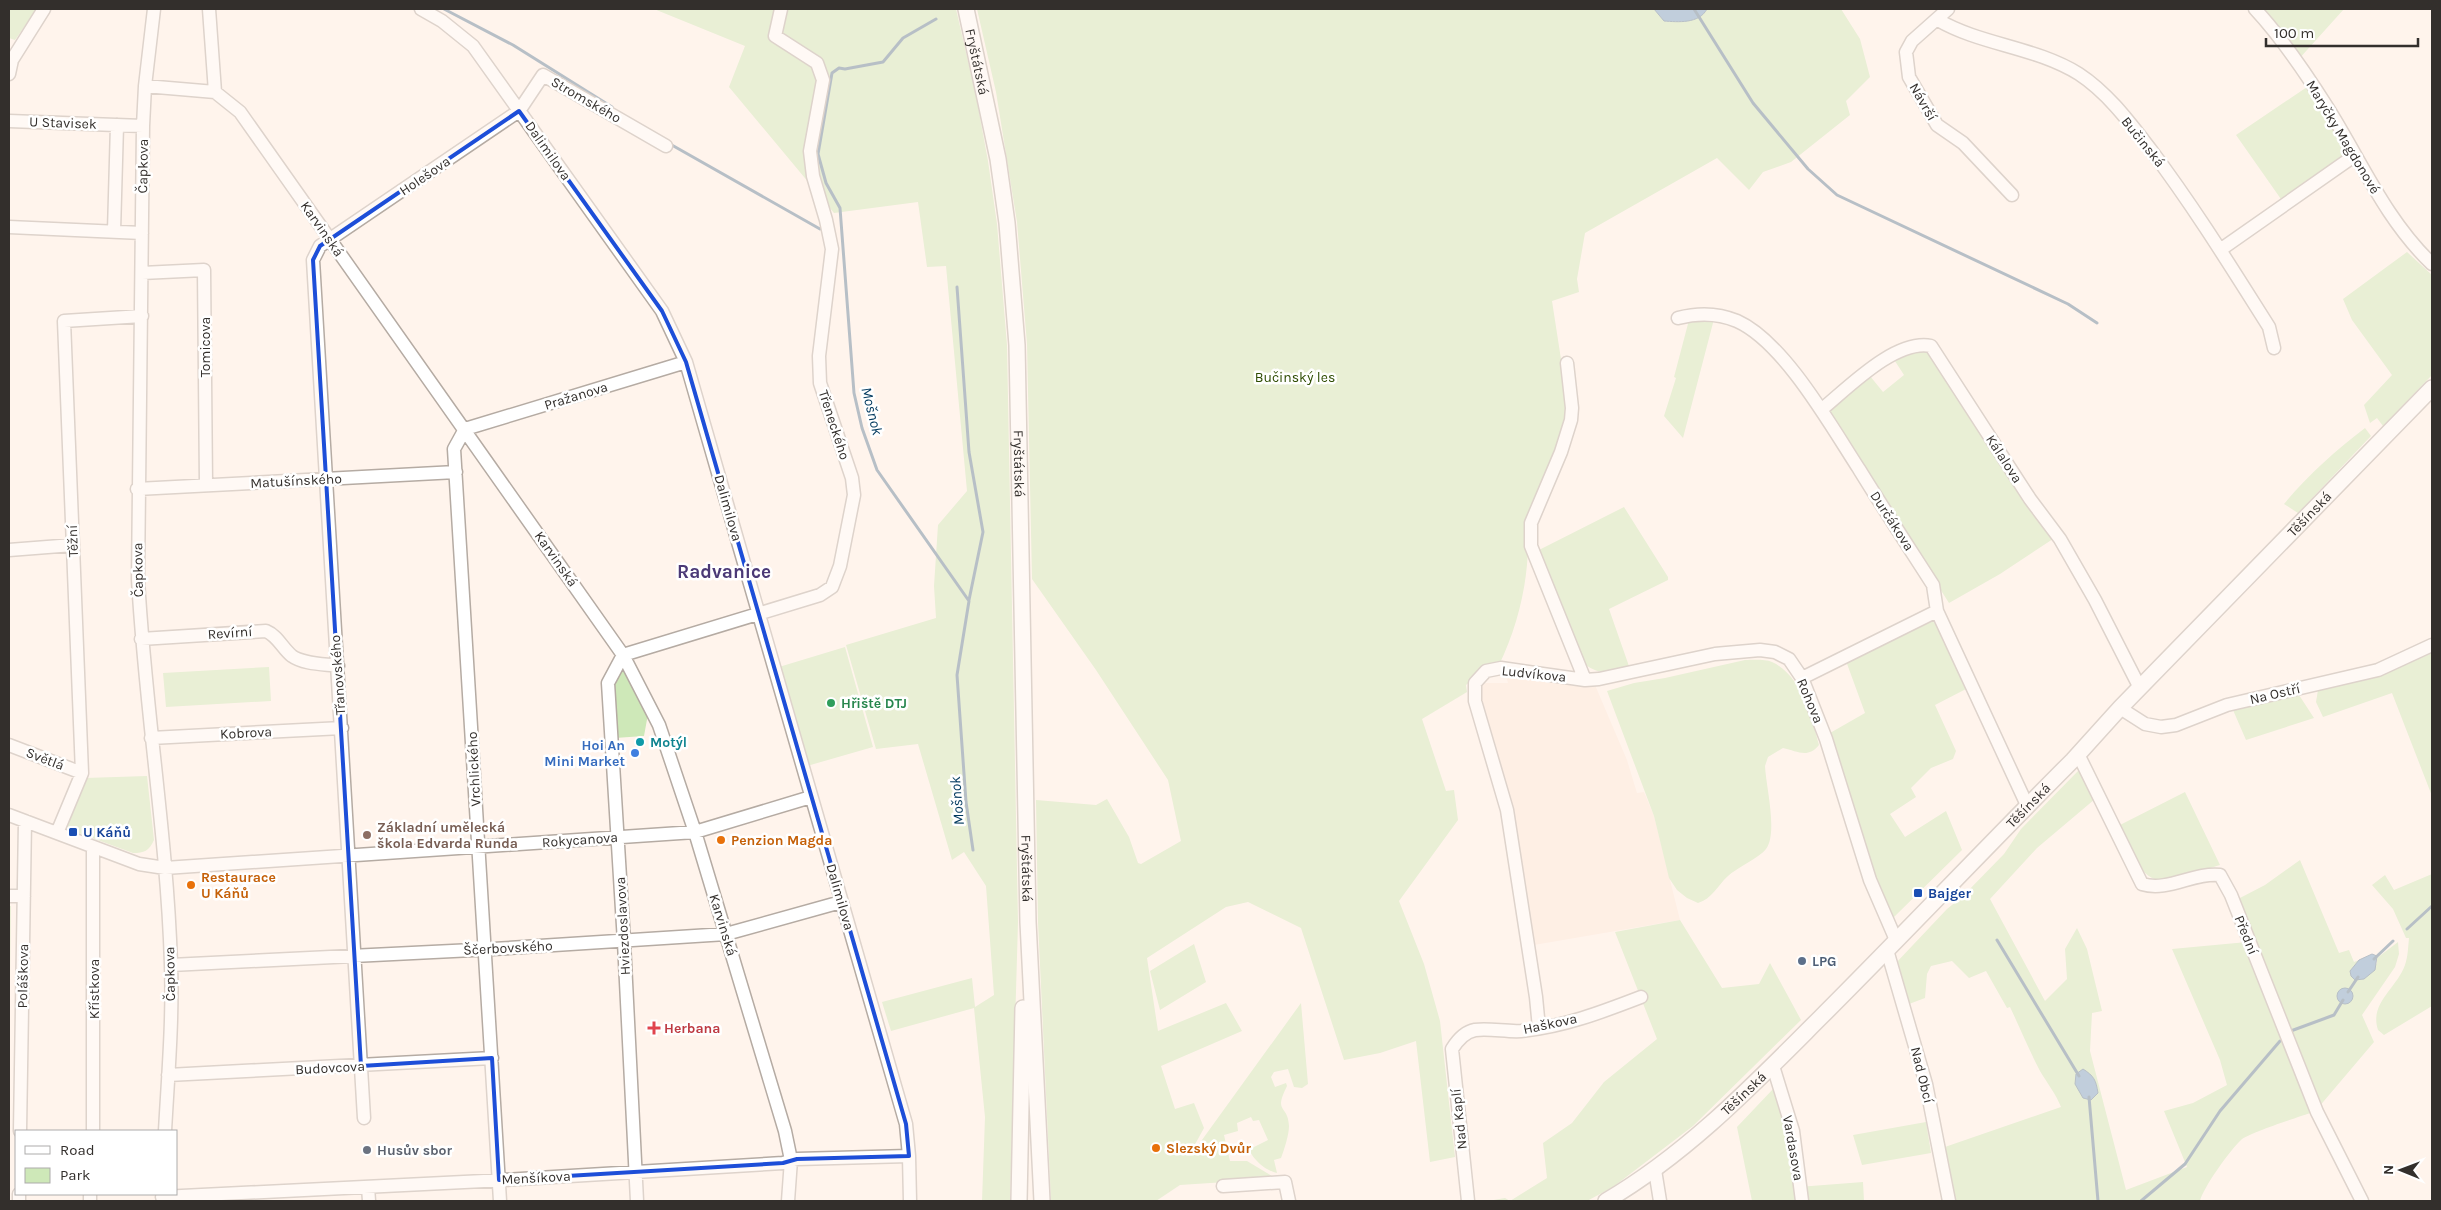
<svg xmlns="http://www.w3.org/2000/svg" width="2441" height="1210" viewBox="0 0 2441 1210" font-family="Karla,sans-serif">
  <rect width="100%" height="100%" fill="#fff4ec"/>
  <path fill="#fde8da" d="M1506,676L1595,685L1627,760L1637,793L1644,792L1654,816L1680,920L1534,945L1480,703L1481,683H1508Z"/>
  <path fill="#cee8b8" d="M9,9H37L15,40L9,38Z
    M654,9H956L976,96L988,161L997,224L1007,345L1018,922L1010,1201H982L985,1117L974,1008L891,1031L882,1002L972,978L975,1007L994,995L986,886L964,852L952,860L918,744L876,749L846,645L936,618L934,586L938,525L967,491L946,266L927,267L918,202L834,213L729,87L745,46Z
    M977,9H1654L1664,21C1678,22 1699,24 1707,9H1841L1860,39L1870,77L1846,101L1850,115L1791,162L1763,172L1749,190L1717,158L1585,233L1577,279L1579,292L1552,301L1569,411L1528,543C1528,584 1517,628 1499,665L1485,668L1466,685L1467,692L1422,719L1446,791L1454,790L1458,820L1399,901L1424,964L1440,1021L1455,1157L1430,1162L1416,1041L1380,1053L1344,1060L1301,928L1248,902L1226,907L1147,958L1158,1031L1226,1003L1242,1031L1161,1066L1175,1109L1194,1103L1204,1128L1193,1148L1194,1151L1301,1003L1308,1084L1302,1088L1294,1087L1288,1069L1274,1072L1271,1077L1275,1087L1286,1083L1287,1086C1273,1114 1288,1104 1289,1126C1289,1135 1284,1150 1281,1158L1274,1160L1277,1173C1266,1171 1250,1158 1248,1145L1254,1147L1268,1140L1259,1120L1253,1121L1251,1117L1237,1123L1238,1131L1224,1135L1230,1161H1247L1272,1176L1273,1179L1180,1185L1156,1201H1051L1038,922L1036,800L1096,805L1107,799L1129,837L1138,863L1141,864L1181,841L1168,780L1096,670L1032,579L1027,344L1017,222L996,92Z
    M2260,9H2344L2298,60Z
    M2307,87L2325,115L2347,157L2283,202L2236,135Z
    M2407,252L2432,275V375L2383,426L2377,418L2370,423L2364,405L2392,375L2352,320L2343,299Z
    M1714,319L1683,438L1664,416L1676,378L1674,377L1689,320Z
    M1920,347L1928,353L2053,539L2000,574L1949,603L1830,415L1831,409L1870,376L1883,392L1904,375L1893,358Z
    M2365,428L2371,436L2298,513L2284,504C2307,476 2336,450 2365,428Z
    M1624,507L1668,577V580L1609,609L1630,669C1614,672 1599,676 1585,664L1537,551Z
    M1931,620L1938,626L1966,689L1935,705L1956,751L1953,759L1931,768L1911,788L1916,797L1890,814L1905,837L1946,811L1962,850L1894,917L1893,921L1870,866L1872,864L1830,733L1865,713L1846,661Z
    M845,647L873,747L807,766L779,667Z
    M2432,653V796L2392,693L2323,717L2316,702L2318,690L2380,675Z
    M1745,660C1753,660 1765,659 1772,662C1801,675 1812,718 1819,745C1808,759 1797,751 1783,748L1768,757L1765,766C1766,787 1778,833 1766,849C1760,857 1737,868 1728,876C1717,886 1712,899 1698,903L1687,898L1677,890L1669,878L1654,816L1607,691L1634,683L1665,678Z
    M269,667L271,701L166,707L163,673Z
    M623,667L648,714L644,736L615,738L614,680Z
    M2299,695L2314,718L2246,740L2233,710Z
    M2080,769L2095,799L2037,848L1990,899L2045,1001L2067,979L2065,949L2077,928L2087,949L2102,1011L2092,1013L2090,1051L2126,1190L2187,1167L2164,1111L2193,1103L2227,1085L2220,1060L2172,949L2247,942L2313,1112C2299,1117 2249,1133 2241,1140C2230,1150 2203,1188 2200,1201H1954L1942,1148L2061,1107C2056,1094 2047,1083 2040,1071C2029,1050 2020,1028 2010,1007L2007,1008L1986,971L1969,978L1952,961L1931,966L1927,974L1925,998L1909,1004L1895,964L1947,909L1963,896L2004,854L2021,829Z
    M147,776L154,840C149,851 144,853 133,853L65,828L85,778Z
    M2185,792L2220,865C2207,869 2170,881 2159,880C2139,878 2126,842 2118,826Z
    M2300,860L2339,953L2349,950L2354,962L2359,960L2350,971L2351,976L2355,980L2364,979L2377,963V958L2398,942L2399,954L2395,967L2362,1015L2374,1042L2318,1108L2238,899L2265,885Z
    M2432,874V1006L2384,1035L2378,1030C2369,1003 2397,988 2405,965C2408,956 2408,948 2409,938H2406L2393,909L2372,885L2385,875L2394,890Z
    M9,906H11L9,1055Z
    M1680,920L1722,988L1759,984L1770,963L1801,1020L1693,1126L1613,1187L1587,1201H1488L1505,1198L1510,1201L1547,1178L1543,1143L1572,1123L1604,1082L1657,1039L1615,932Z
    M1194,944L1206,982L1160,1010L1150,971Z
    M1774,1088L1796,1168L1798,1187L1863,1182L1864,1201H1752L1737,1127Z
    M1926,1122L1931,1153L1862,1165L1853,1135Z"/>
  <path fill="#75a1c7" stroke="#617f98" d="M1654,9H1707C1699,24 1678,22 1664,21Z
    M2372,954L2377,956L2375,970L2364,979L2355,980L2351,976L2350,971L2359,960Z
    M2337 996a8 8 0 1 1 16 0a8 8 0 1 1-16 0Z
    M2083,1069C2094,1076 2096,1080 2098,1093L2091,1100L2083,1098L2075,1084L2076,1074Z"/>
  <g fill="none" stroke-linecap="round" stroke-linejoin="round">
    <path stroke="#617f98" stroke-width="3" d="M444,9L513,45L612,107
      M1694,9L1753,103L1808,169L1837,195L2068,304L2097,323
      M936,19L903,38L883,62L845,69L839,68L832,73L818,154L826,183L840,208L854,393L862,428L877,470L969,601L957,675L966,802L973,850
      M670,144L820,229
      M957,287L969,452L983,532L969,600
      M2407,929L2432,906
      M1997,940L2079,1076
      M2374,959L2393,941
      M2348,992L2358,977
      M2288,1032L2334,1015L2343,1000
      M2089,1097L2098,1201
      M2141,1201L2185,1164L2220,1111L2280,1041"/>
    <g stroke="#b5aba3" stroke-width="15">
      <path id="minor" d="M154,9L145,86L143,126L138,579C145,708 167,835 171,964C173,1020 168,1076 165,1131
        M209,9L215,92
        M421,9L442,21L473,46L662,311L686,362L906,1124L909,1156L910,1201
        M1948,9L1912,41L1906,52L1909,77L1937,125L1963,143L2012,195
        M2255,9C2283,39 2307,75 2329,110C2362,163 2386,220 2432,264
        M1938,20C1981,45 2036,47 2079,74C2108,93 2130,123 2151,150C2194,207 2231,267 2269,327L2274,348
        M9,74L12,60L44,9
        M145,86L215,92L240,112L623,655L659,725L695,832L785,1131L791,1160L788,1201
        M9,121L143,126
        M9,227L142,233
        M114,231L117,125
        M2220,250L2354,156
        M142,273L204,270L206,485
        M1678,318C1697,313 1718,313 1737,321C1784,342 1831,426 1859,469C1883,508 1908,546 1933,585L1937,611L2027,805
        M1567,363L1572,408L1571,420L1561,452L1531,523V546L1585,680
        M1821,410C1848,388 1895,339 1931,346L2030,499L2060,539L2095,600L2140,688
        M465,429L454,449L500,1201
        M465,429L686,362
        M137,489L456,472
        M9,550L73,545
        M141,639L266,631C278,636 282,648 292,656C303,664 324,664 338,666
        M1802,678L1937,611
        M2120,708L2145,724L2161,727L2176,725L2227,705L2378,670L2432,645
        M151,738L342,728
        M9,745L82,773
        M2078,754L2142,884C2168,892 2194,872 2220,875L2231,895L2317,1112L2362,1201
        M9,815L139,864L165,868L695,832L811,797
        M57,833L82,773L64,321L142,316
        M9,896H24
        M1887,950L1926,1084L1949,1201
        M171,965L493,949L726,934L841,902
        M1539,1028L1536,997L1507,810L1475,701V683L1486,671L1501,668L1585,680L1599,679L1715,654L1760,650L1775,652L1789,659L1802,678L1826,739L1870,880L1896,940
        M1773,1066L1793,1131L1802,1201
        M168,1075L492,1058
        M364,1118L313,260L320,246L519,111L543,75L666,146
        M20,1131L25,821
        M93,1131V847
        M1655,1170L1660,1201
        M1223,1186L1285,1182L1289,1201
        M368,1187L369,1201
        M162,1197L504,1180L783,1163L797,1159L909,1156
        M19,1201V1194
        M90,1201V1194
        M637,1201L624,942L608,683L623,655L820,595L832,587L840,566L854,495L852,478L820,383L819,356L832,249L826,220L813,176L810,151L823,80L817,63L775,36L781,9
        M1468,1201L1452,1049C1457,1041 1464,1032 1475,1030C1490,1028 1506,1032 1521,1031C1563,1027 1602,1012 1641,997"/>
    </g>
    <g stroke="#b5aba3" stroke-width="18">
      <g id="major">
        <path id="s1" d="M966,9L998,159L1007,223L1017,345L1028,922L1042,1201"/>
        <path d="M1019,1201L1023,1008"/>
        <path id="s2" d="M1606,1201C1688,1153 1754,1084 1821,1017C1906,932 1988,845 2073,760L2120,708L2432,388"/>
      </g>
    </g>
    <use href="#minor" stroke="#fff" stroke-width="12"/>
    <use href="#major" stroke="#fff" stroke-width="15"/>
  </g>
  <path d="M0 0H2441V1210H0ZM519,111L662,311L686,362L906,1124L909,1156L797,1159L783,1163L499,1180L492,1058L361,1066L313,260L320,246Z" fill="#fff4ec" fill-opacity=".55" fill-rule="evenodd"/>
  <path fill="none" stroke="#1d4ed8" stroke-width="4" stroke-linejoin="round" d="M519,111L662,311L686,362L906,1124L909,1156L797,1159L783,1163L499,1180L492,1058L361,1066L313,260L320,246Z"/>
  <circle fill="#2e9e5b" stroke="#fff" stroke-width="2" cx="831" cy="703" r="5"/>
  <circle fill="#0f9aa8" stroke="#fff" stroke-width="2" cx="640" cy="742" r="5"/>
  <circle fill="#3f7fe0" stroke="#fff" stroke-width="2" cx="635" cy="753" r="5"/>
  <g fill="#1a4fb4" stroke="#fff" stroke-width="2">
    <rect x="68" y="827" width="10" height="10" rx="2.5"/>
    <rect x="1913" y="888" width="10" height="10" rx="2.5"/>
  </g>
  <circle fill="#8d6e63" stroke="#fff" stroke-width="2" cx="367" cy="835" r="5"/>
  <g fill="#e8710a" stroke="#fff" stroke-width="2">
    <circle cx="721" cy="840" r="5"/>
    <circle cx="191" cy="885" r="5"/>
    <circle cx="1156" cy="1148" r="5"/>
  </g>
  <circle fill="#5c6f8a" stroke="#fff" stroke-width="2" cx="1802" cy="961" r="5"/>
  <path fill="#e0444e" stroke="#fff" stroke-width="2" d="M651.5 1020.5h5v5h5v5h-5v5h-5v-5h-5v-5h5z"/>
  <circle fill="#6b7280" stroke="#fff" stroke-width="2" cx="367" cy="1150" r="5"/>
  <g text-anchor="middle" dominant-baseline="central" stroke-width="5" stroke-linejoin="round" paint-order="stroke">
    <g font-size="14" fill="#332f2c" stroke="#fff">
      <text stroke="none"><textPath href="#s1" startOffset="54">Fryštátská</textPath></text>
      <text transform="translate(586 100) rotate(30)">Stromského</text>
      <text transform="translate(1923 102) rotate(60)">Návrší</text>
      <text transform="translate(63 123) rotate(2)">U Stavisek</text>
      <text transform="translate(2343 137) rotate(59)">Maryčky Magdonové</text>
      <text transform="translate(2143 142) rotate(51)">Bučinská</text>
      <text transform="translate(548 151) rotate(55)">Dalimilova</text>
      <text transform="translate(143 166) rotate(-89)">Čapkova</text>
      <text transform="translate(425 176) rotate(-34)">Holešova</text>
      <text transform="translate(322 229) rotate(55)">Karvinská</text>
      <text transform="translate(205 347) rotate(-90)">Tomicova</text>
      <text transform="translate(576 396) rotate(-17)">Pražanova</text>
      <text transform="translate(834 425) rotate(72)">Třeneckého</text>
      <text transform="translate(2004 459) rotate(57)">Kálalova</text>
      <text stroke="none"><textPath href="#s1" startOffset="459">Fryštátská</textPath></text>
      <text transform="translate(296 481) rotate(-3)">Matušínského</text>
      <text transform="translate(728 508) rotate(74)">Dalimilova</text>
      <text stroke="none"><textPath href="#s2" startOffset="985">Těšínská</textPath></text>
      <text transform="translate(1892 521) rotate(57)">Durčákova</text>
      <text transform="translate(73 541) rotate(-92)">Těžní</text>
      <text transform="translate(556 559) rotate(55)">Karvinská</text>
      <text transform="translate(138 570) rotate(-91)">Čapkova</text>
      <text transform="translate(230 633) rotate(-4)">Revírní</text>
      <text transform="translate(1534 674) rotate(6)">Ludvíkova</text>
      <text transform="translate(338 675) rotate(-94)">Třanovského</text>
      <text transform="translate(2275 694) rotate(-13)">Na Ostří</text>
      <text transform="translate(1810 701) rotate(67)">Rohova</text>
      <text transform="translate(246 733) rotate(-3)">Kobrova</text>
      <text transform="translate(45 759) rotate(21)">Světlá</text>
      <text transform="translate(474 769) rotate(-93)">Vrchlického</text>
      <text stroke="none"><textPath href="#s2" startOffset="580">Těšínská</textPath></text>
      <text transform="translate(580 840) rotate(-4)">Rokycanova</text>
      <text stroke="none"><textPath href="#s1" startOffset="864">Fryštátská</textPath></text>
      <text transform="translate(840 897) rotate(74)">Dalimilova</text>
      <text transform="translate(723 925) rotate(73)">Karvinská</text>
      <text transform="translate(623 926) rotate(-93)">Hviezdoslavova</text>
      <text transform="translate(2246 935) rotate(68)">Přední</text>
      <text transform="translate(508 948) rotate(-3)">Ščerbovského</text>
      <text transform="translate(170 974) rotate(-91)">Čapkova</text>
      <text transform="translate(23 976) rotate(-89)">Poláškova</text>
      <text transform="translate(94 989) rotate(-90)">Křístkova</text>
      <text transform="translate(1550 1024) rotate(-12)">Haškova</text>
      <text transform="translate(330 1068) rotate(-3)">Budovcova</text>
      <text transform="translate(1922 1075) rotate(76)">Nad Obcí</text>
      <text stroke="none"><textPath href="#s2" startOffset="175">Těšínská</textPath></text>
      <text transform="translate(1459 1119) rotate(-96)">Nad Kaplí</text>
      <text transform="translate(1793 1148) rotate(80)">Vardasova</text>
      <text transform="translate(536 1178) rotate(-3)">Menšíkova</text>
    </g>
    <g font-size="14" fill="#2d4b00" stroke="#fff">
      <text x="1295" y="377">Bučinský les</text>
    </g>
    <g font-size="14" font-weight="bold" fill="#27864d" stroke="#fff" text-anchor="start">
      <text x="841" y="703">Hřiště DTJ</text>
    </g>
    <g font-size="14" font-weight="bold" fill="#0d838f" stroke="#fff" text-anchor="start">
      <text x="650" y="742">Motýl</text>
    </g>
    <g font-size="14" font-weight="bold" fill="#366cbe" stroke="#fff" text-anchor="end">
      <text x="625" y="745">Hoi An<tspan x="625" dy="16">Mini Market</tspan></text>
    </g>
    <g font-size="14" font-weight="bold" fill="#785e54" stroke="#fff" text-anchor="start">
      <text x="377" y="827">Základní umělecká<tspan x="377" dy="16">škola Edvarda Runda</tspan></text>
    </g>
    <g font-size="14" font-weight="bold" fill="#164399" stroke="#fff" text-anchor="start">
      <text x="83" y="832">U Káňů</text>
      <text x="1928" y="893">Bajger</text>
    </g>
    <g font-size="14" font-weight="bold" fill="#c56008" stroke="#fff" text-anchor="start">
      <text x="731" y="840">Penzion Magda</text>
      <text x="201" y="877">Restaurace<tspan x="201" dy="16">U Káňů</tspan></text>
      <text x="1166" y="1148">Slezský Dvůr</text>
    </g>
    <g font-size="14" font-weight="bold" fill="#4e5e75" stroke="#fff" text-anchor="start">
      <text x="1812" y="961">LPG</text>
    </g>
    <g font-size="14" font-weight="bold" fill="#be3a42" stroke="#fff" text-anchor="start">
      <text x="664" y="1028">Herbana</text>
    </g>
    <g font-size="14" font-weight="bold" fill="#5b616d" stroke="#fff" text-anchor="start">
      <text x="377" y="1150">Husův sbor</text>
    </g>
    <g font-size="15" font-style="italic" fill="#01395e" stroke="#fff">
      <text transform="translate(872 411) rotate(76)">Mošnok</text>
      <text transform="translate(957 801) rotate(-95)">Mošnok</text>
    </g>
    <g font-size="19" font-weight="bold" fill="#4b3976" stroke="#fff">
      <text x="724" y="572">Radvanice</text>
    </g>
  </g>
  <rect width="2441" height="1210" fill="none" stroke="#332f2c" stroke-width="20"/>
  <rect x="15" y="1130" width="162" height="65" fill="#ffffff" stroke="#adacab"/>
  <rect x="25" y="1146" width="25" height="8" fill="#ffffff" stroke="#adacab"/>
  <text x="60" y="1155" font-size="15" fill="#332f2c">Road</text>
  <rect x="25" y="1168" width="25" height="15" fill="#cee8b8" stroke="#adacab"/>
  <text x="60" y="1180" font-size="15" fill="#332f2c">Park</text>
  <g transform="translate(2401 1170) rotate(271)" stroke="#ffffff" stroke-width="4" paint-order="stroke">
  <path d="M0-4L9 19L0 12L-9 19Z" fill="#332f2c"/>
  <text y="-8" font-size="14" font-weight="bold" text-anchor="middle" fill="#332f2c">N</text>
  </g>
  <path d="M2266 38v8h152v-8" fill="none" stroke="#332f2c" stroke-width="2.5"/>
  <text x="2274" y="38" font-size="15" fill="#332f2c" stroke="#ffffff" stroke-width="4" paint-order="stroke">100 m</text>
</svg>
